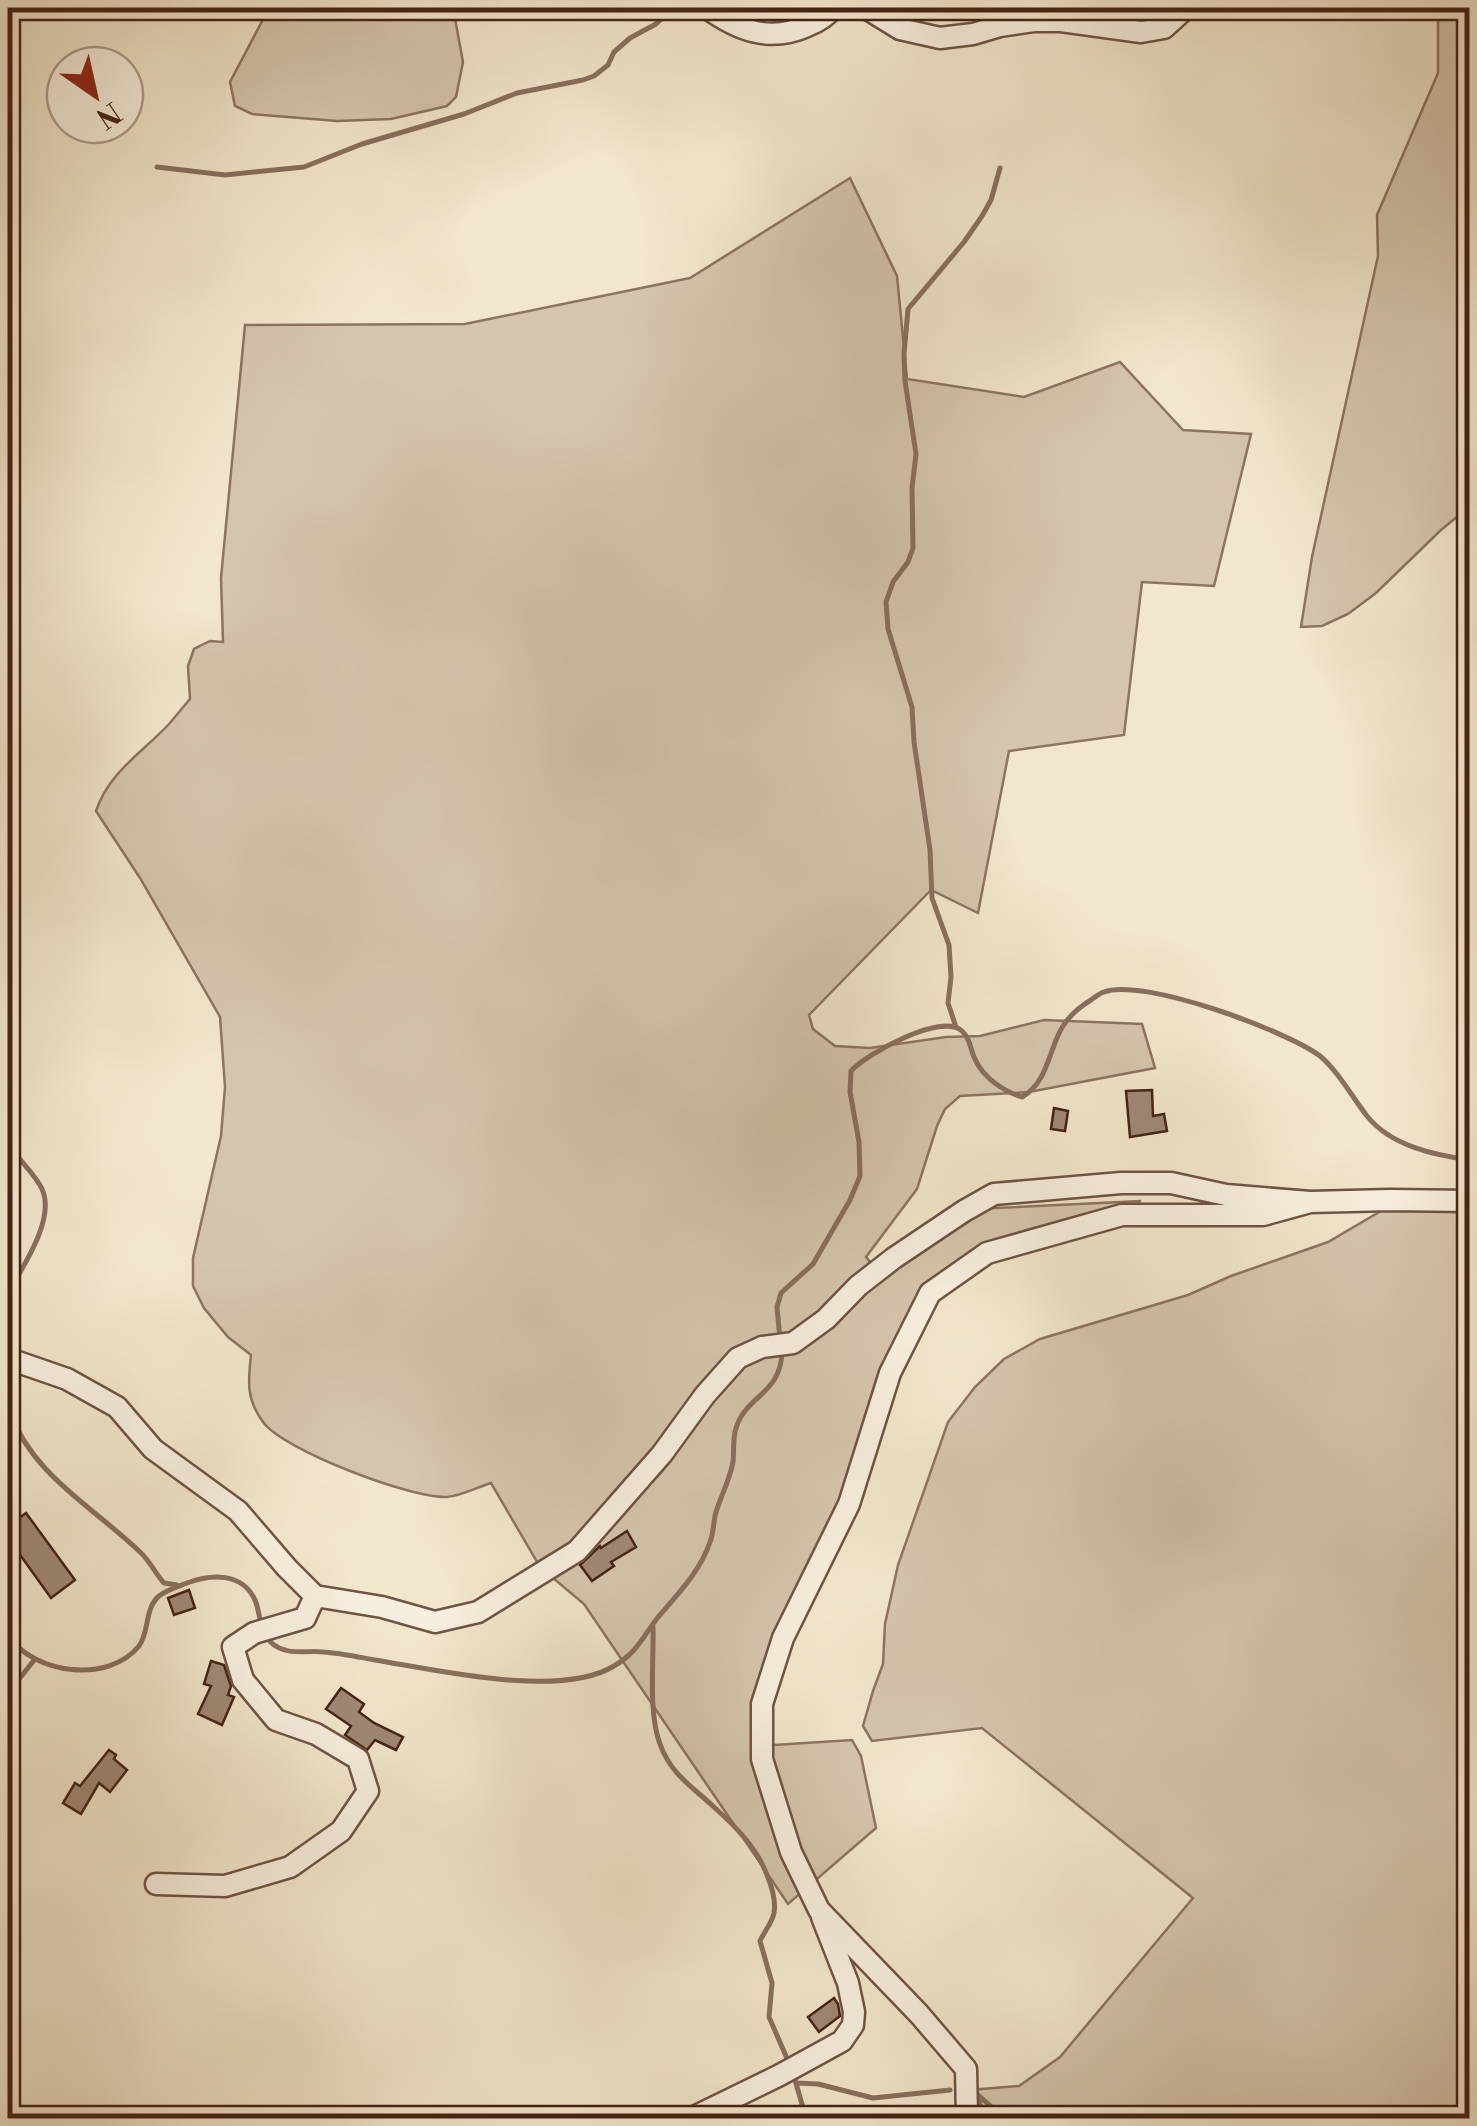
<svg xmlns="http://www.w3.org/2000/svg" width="1477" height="2126" viewBox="0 0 1477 2126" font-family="'Libre Bodoni',serif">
  <rect width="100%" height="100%" fill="#f2e6cc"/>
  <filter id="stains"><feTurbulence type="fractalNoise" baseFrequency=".002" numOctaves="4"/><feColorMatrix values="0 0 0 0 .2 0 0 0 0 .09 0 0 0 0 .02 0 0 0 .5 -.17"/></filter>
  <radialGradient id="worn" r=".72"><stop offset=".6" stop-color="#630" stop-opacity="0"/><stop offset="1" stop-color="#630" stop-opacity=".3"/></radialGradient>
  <path fill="#d5c5ad" stroke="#8d7462" stroke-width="2.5" d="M269,8H453L463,62L456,97L447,106L391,119L337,121L252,114L235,106L230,82Z
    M1438,8H1469V507L1441,530L1376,593L1348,614L1322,626L1301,627L1312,557L1378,256L1377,215L1438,73Z
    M850,178L897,276L907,379L1024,397L1120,362L1183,430L1251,434L1214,586L1142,582L1124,735L1009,751L978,913L931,890L809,1015L813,1029L835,1046L870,1048L946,1037L980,1036L1044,1020L1142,1024L1155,1068L1029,1092L960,1096L945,1109L937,1126L917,1189L866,1257L877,1270L974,1209L1141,1201L1069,1231L973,1262L946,1283L902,1340L850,1488L767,1688L757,1746L852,1740L861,1756L876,1828L788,1904L584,1604L540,1567L491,1483C478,1487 461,1496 447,1497C412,1499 283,1450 263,1422C246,1399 248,1381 251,1355L228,1337L204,1308L193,1286V1258L221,1136L225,1087L220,1017L140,878L96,811C109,772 142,753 169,724C176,716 183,707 190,699L188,666L194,649L210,641L223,642L221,578L245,325L465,324L690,278Z
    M1469,1198V2118H968L970,2090L1019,2086L1060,2057L1193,1898L982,1728L872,1741L863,1726L873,1691L883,1664L885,1624L898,1565L948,1422L975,1387L1004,1359L1040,1339L1188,1295L1231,1276L1328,1242L1398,1201Z"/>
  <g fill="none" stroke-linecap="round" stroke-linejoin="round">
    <path stroke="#896f5e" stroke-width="5" d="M157,167L225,175L304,167L362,144L464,114L517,93L583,80L594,76L608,65L614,52L630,38L656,24L673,8
      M956,1027L948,1003L951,977L949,945L932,898L930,850L914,742L912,707L888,629L886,602L893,582L908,562L913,548L912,488L916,454L905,381L904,354L908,309L964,242L982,216L991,200L1000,168
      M8,1143C17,1159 34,1172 42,1189C56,1219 22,1268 8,1293
      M780,1339L777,1307L781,1293L813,1264L850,1200L860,1176L859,1142L850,1092L851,1071C866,1054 942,1012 962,1031C971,1039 970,1050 975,1059C983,1078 1004,1091 1022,1097C1049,1081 1048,1050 1063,1026C1070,1015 1081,1006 1091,1000C1092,999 1102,992 1104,992C1142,977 1287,1031 1320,1056C1339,1072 1352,1097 1367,1116C1391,1146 1434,1155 1470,1160
      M8,1409C34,1477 91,1505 140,1552C150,1561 155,1573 164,1583L177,1585
      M653,1627C654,1661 648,1713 660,1744C671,1775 693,1787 715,1808C736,1827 757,1848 767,1875C772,1887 776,1901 774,1913C772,1923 764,1932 760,1941L772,1983L769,2017L789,2063
      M8,1636C35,1674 108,1684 139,1646C150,1631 144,1609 159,1596C167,1590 177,1587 187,1583C211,1574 242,1572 255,1600C258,1607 259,1616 261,1623
      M267,1637C271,1644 277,1648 285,1650C296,1654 311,1650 323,1652C340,1653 358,1657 375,1660C437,1670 560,1699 614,1666C638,1652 643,1636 659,1616C678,1594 701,1570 710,1542C714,1532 713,1522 716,1512C721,1496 730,1479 733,1462C734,1452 733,1442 735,1432C743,1395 782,1396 782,1350
      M8,1693L35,1659
      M8,1877L12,1893L8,1909
      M793,2073L806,2118
      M797,2083L818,2084L873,2098L950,2090
      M978,2095L1004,2118
      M979,2098L982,2118"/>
  </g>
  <path fill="#9f8875" stroke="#452216" stroke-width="2.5" d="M1152,1090L1153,1116L1164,1114L1167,1131L1130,1137L1126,1091Z
    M1054,1108L1068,1111L1065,1131L1051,1129Z
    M26,1513L75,1580L51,1598L8,1538V1526Z
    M627,1531L636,1547L611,1562L614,1566L592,1581L580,1565L600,1546L601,1548Z
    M189,1590L195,1608L174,1615L168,1598Z
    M211,1661L224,1665L231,1686L228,1695L234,1697L222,1725L198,1714L211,1686L204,1684Z
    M341,1688L364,1704L359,1712L374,1723L403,1737L396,1750L375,1740L367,1750L345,1735L351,1726L326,1709Z
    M109,1750L116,1755L114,1759L127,1770L110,1792L99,1783L81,1814L63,1803L75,1783L80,1786Z
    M834,1998L838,2004L840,2016L819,2032L808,2017Z"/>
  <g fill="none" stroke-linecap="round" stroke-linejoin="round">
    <g stroke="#705344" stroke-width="25">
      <path id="minor" d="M707,8C738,30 769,43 807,26C817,22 826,17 833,8
        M866,8L900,29L940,38L973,34L1000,26L1034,21H1061L1141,32L1164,28L1186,8
        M8,1362L15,1361L67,1379L117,1407L153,1449L238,1511L287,1568L315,1596L382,1607L435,1622L478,1612L577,1551L662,1454L705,1395L738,1358L762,1347L793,1343L826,1319L858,1286L894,1258L964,1211L994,1194L1121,1183H1171L1226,1195L1310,1202
        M156,1884L225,1886L290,1867L341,1831L368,1791L358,1759L316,1734L276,1720L243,1680L233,1647L254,1633L305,1618L315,1596
        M692,2118L780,2075L842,2041L853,2025L854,2012L848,1983L822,1917
        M967,2118L966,2069L919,2014L819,1910L791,1852L762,1759V1704L783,1638L849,1504L890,1373L930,1293L987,1253L1122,1215H1263L1310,1202L1390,1200L1470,1201"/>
    </g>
    <use href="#minor" stroke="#f7efde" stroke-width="20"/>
  </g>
  <rect width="1477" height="2126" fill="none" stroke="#f2e6cc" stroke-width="40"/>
  <rect x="10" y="10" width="1457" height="2106" fill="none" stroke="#452216" stroke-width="5"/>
  <rect x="20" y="20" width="1437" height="2086" fill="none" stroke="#452216" stroke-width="2.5"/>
  <g transform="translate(95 95) rotate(146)"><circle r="48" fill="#f7efde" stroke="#b09d8e" stroke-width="2.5"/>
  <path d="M0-8L18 38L0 25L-18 38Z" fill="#8f2418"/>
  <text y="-15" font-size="28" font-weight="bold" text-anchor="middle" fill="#452216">N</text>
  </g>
  <rect width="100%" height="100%" filter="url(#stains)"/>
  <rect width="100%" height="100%" fill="url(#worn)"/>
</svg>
